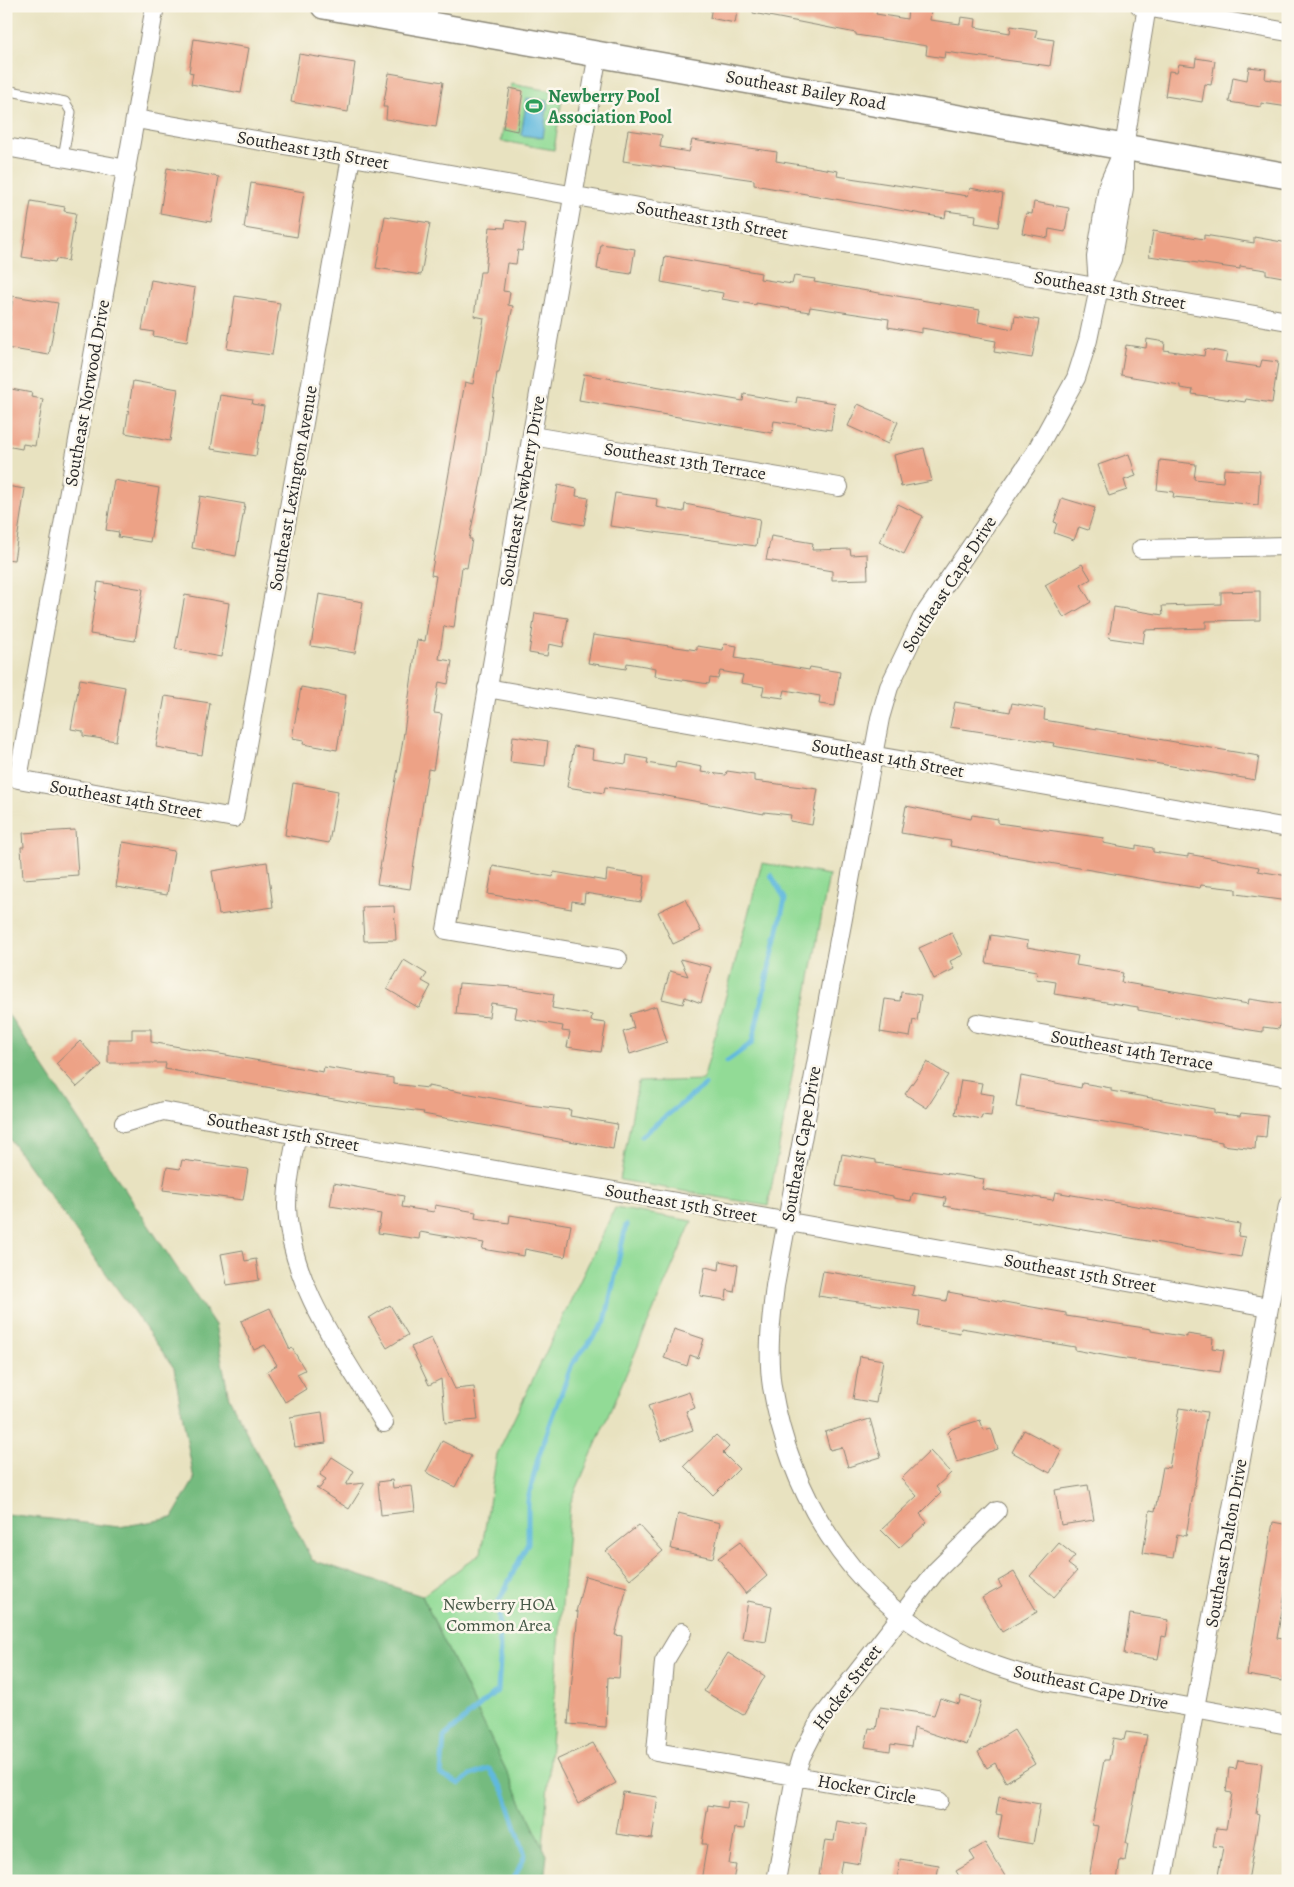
<svg xmlns="http://www.w3.org/2000/svg" width="1294" height="1887" viewBox="0 0 1294 1887" font-family="Alegreya,serif">
  <rect width="100%" height="100%" fill="#fbf7ec"/>
  <filter id="ink" filterUnits="userSpaceOnUse"><feTurbulence type="fractalNoise" baseFrequency=".02" numOctaves="2"/><feDisplacementMap in="SourceGraphic" scale="10" xChannelSelector="R" yChannelSelector="G"/><feConvolveMatrix kernelMatrix="1 2 1 2 8 2 1 2 1" color-interpolation-filters="sRGB"/></filter>
  <filter id="wash" filterUnits="userSpaceOnUse"><feTurbulence type="fractalNoise" baseFrequency=".0096" numOctaves="4" result="noise"/><feDisplacementMap in="SourceGraphic" scale="20" xChannelSelector="R" yChannelSelector="G"/><feGaussianBlur stdDeviation="1.12" result="paint"/><feColorMatrix in="noise" values="0 0 0 0 0 0 0 0 0 0 0 0 0 0 0 0 0 1.4 0 .05"/><feComposite in="paint" operator="in"/></filter>
  <g filter="url(#wash)">
    <rect width="100%" height="100%" fill="#e8e2c0"/>
    <path fill="#92db96" stroke="#5e8360" d="M511,84L563,93L554,150L501,141Z
      M762,863L829,875L768,1206L620,1180L638,1082L703,1080Z
      M615,1208L692,1221L570,1504L543,1847L422,1596L481,1553L497,1454Z"/>
    <path fill="#75bb7f" stroke="#507355" d="M6,1011L215,1325L229,1398L312,1560L422,1596L547,1855L544,1881H6V1514L119,1527L172,1518L194,1480L174,1368L6,1134Z"/>
    <path fill="#60b9de" stroke="#467284" d="M527,98L548,101L543,138L521,135Z"/>
    <g fill="none" stroke-linecap="round" stroke-linejoin="round">
      <path stroke="#60b9de" stroke-width="5" d="M727,1061L752,1043L785,899L771,875
        M641,1136L705,1085
        M513,1881L525,1855L504,1791L489,1769L469,1776L460,1784L441,1775L444,1737L498,1690L500,1661L499,1601L528,1543V1500L538,1458L572,1364L605,1322L626,1225"/>
    </g>
    <g id="blocks">
      <path fill="#eda286" d="M712,6H738L735,23L710,18Z
        M754,6H878L876,14L907,19L908,8L931,11L930,20L960,24L961,17L976,19L975,27L1010,33L1011,26L1037,30L1035,37L1054,40L1050,66L945,52L944,58L926,55L927,46L856,35V33L753,13Z
        M194,39L249,48L241,93L191,84L193,73L189,72Z
        M299,54L355,63L348,112L291,102Z
        M1196,58L1215,61L1211,85L1205,84L1202,102L1165,96L1169,71L1177,72L1179,64L1195,66Z
        M1249,67L1266,69L1265,79L1288,82V107L1261,103V107L1229,102L1233,77L1247,80Z
        M389,73L443,82L436,127L386,119L387,107H383Z
        M510,88L523,91L517,131L503,128Z
        M628,130L662,135L660,147L689,152L692,140L777,152L776,161L838,171L837,176L968,196L970,188L1003,194L998,227L975,223L976,215L946,211L945,218L754,185V180L623,161Z
        M167,168L219,177L211,222L160,213Z
        M251,183L304,192L297,237L244,228Z
        M31,201L65,207L64,211L76,213L68,261L56,259L55,262L22,257Z
        M1034,202L1069,208L1065,232L1049,229L1048,238L1022,233L1026,213L1032,214Z
        M385,216L430,223L421,275L376,268Z
        M506,220L526,223L522,251L518,250L516,264L507,263L503,291L510,292L508,305L513,306L499,373H497L483,472L469,539H472L467,568L462,567L454,628L444,626L439,659L452,661L448,684L439,682L434,713L442,714L433,770L428,769L410,889L377,884L402,746L417,640L425,641L436,576L431,575L465,382L473,384L484,318L474,316L480,272H485L490,227L505,228Z
        M1153,231L1204,239V235L1254,243V237L1288,243V278L1266,274V270L1240,266V269L1149,256Z
        M601,244L635,249L631,274L597,269Z
        M665,256L761,273L760,279L792,284L794,276L815,279L814,282L980,310L978,322L1013,329L1015,316L1039,320L1032,358L994,352L996,341L922,328V333L888,327L889,319L810,307L809,312L756,303V305L722,299L723,293L661,282Z
        M151,280L195,288L187,342L153,336L154,332L142,330Z
        M13,296L58,303L49,355L6,348Z
        M235,296L280,303L272,355L227,349Z
        M1147,339L1165,342L1164,350L1204,356L1205,349L1227,353L1225,362L1260,367L1262,360L1278,362L1272,403L1246,399L1245,402L1192,394L1193,390L1180,388V385L1121,375L1126,345L1146,348Z
        M584,374L743,401L744,394L796,403L797,397L835,403L831,430L774,421L772,433L579,400Z
        M133,381L178,389L170,441L125,433Z
        M6,388L32,393L31,397L43,399L35,446L23,444L22,449L6,446Z
        M220,395L253,400L252,404L264,406L256,456L211,449Z
        M858,404L898,422L888,444L848,426Z
        M924,448L932,481L901,487L894,455Z
        M1129,454L1136,476L1124,480L1127,490L1109,496L1098,465Z
        M1160,460L1196,464L1194,479L1223,482L1224,469L1260,471L1258,505L1173,497L1174,492L1157,490Z
        M114,480L159,488L150,542L118,537L119,532L106,530Z
        M558,485L577,489L576,496L589,498L584,525L552,519Z
        M6,486L25,489L14,560L6,559Z
        M615,493L657,499L656,507L684,512L685,504L760,519L756,546L610,526Z
        M200,496L245,504L236,556L192,548Z
        M1062,498L1095,508L1088,530L1079,527L1074,540L1054,533L1057,523L1054,522Z
        M898,504L923,516L904,554L879,542Z
        M771,536L813,543L812,550L850,549L851,555L867,554L868,579L832,580V571L766,560Z
        M1082,564L1091,579L1081,585L1091,602L1064,618L1045,585Z
        M98,582L143,589L135,641L90,634Z
        M1260,591V620L1206,621V628L1145,630L1143,643L1109,638L1114,607L1163,615L1162,606L1221,604V592Z
        M319,594L363,602L355,653L311,646Z
        M185,595L229,603L221,657L175,649Z
        M535,613L568,618L563,647L549,644L547,656L529,653Z
        M593,635L697,650V646L723,650L724,644L737,646L735,658L809,670L810,667L840,672L835,706L819,704L820,696L785,690L783,698L762,695L764,687L741,683L743,675L720,671L718,679L710,678L709,684L655,676L656,668L627,663L626,669L588,663Z
        M80,679L125,687L116,741L83,736V731L71,729Z
        M301,687L346,695L337,750L303,744L304,740L292,738Z
        M165,696L210,703L202,755L156,747Z
        M955,702L1010,712L1012,703L1045,709L1044,720L1259,756L1255,780L1053,746L1054,743L950,727Z
        M513,736L548,741L545,766L510,762Z
        M574,746L593,749L592,759L626,764L627,755L648,759L647,763L675,768L676,762L702,767L701,772L726,775L727,771L754,775V781L818,789L812,825L790,821L791,815L764,812V814L656,794L605,787L604,793L567,787Z
        M293,783L338,791L329,843L285,835Z
        M906,806L971,819L972,815L998,819V823L1104,838L1103,843L1136,849V845L1153,848V852L1188,857V854L1259,867L1258,871L1288,876V901L1236,894V889L1201,885L1200,888L1161,882L950,846L951,841L901,833Z
        M75,830L78,875L23,879L21,847H24L23,833Z
        M123,842L174,851L167,895L116,887Z
        M267,862L273,907L219,915L212,871Z
        M493,866L553,877L554,872L606,881L607,870L645,876L641,902L585,893L584,903L572,901L571,909L488,894Z
        M685,899L701,931L673,944L658,912Z
        M394,906L396,940L364,941L362,907Z
        M952,933L963,955L950,961L954,969L934,979L919,948Z
        M991,935L1028,941L1027,947L1078,956L1076,965L1123,973L1121,982L1248,1004L1249,999L1283,1004L1279,1029L1263,1027V1032L1244,1029L1138,1010V1007L1054,994L1056,982L1036,979L1037,971L986,963Z
        M680,959L711,967L701,1003L685,997L683,1004L662,999L670,971L688,976Z
        M404,960L427,974L422,981L431,986L419,1008L387,989Z
        M459,983L513,987L554,994L552,1008L592,1015L591,1021L606,1023L601,1052L567,1047L570,1032L562,1031L563,1026L515,1018L517,1007L491,1003L489,1017L456,1014Z
        M901,992L921,995L917,1021L913,1020L910,1037L880,1032L885,999L900,1001Z
        M656,1006L667,1042L630,1054L623,1032L634,1028L630,1014Z
        M132,1029H151V1042L323,1072L324,1067L393,1078V1084L428,1088V1086L529,1105L571,1110L570,1116L617,1124L613,1149L423,1114L424,1112L373,1106L165,1069L166,1063H108V1039H132Z
        M80,1041L102,1065L77,1087L56,1064Z
        M927,1062L948,1075L927,1108L905,1094Z
        M1021,1076L1081,1088L1082,1083L1111,1088V1091L1214,1109V1113L1240,1116L1241,1113L1268,1116L1266,1137L1256,1136L1255,1149L1222,1145V1142L1016,1107Z
        M961,1080L982,1083L980,1093L994,1095L991,1116L982,1115L981,1119L955,1114Z
        M842,1154L876,1160V1163L984,1179L982,1189L1053,1200L1055,1192L1240,1224L1238,1236L1245,1237L1241,1257L944,1206L946,1198L913,1193L911,1201L893,1198V1196L836,1186Z
        M182,1160L248,1169L243,1200L163,1190L167,1167L180,1169Z
        M334,1183L404,1196L402,1207L434,1212L435,1205L476,1212L475,1218L509,1223L510,1215L571,1225L565,1257L525,1249L524,1256L482,1249L484,1243L420,1232L419,1239L378,1233L381,1214L330,1206Z
        M243,1250L245,1261L256,1259L259,1280L227,1285L221,1254Z
        M720,1261L738,1265L734,1292L727,1290L726,1300L700,1296L705,1267L719,1270Z
        M823,1271L914,1286L912,1295L946,1301L948,1292L1066,1313V1316L1151,1329V1331L1187,1337V1334L1213,1338L1212,1348L1224,1350L1220,1372L1119,1358L1075,1350V1347L961,1328L960,1333L918,1326L920,1311L818,1296Z
        M390,1305L408,1335L387,1348L369,1318Z
        M270,1308L290,1350L292,1348L305,1370L297,1374L306,1389L285,1402L267,1371L277,1365L265,1345L254,1350L241,1321Z
        M674,1329L704,1339L698,1358L690,1355L687,1366L664,1358Z
        M431,1338L455,1389L474,1387L478,1420L445,1423L441,1379L429,1385L411,1347Z
        M860,1356L883,1360L876,1403L853,1399Z
        M689,1392L695,1408L686,1411L693,1430L661,1441L648,1406Z
        M1179,1408L1207,1412L1186,1536L1177,1534L1173,1558L1143,1553L1150,1510L1155,1511L1163,1467L1169,1468Z
        M322,1412L326,1443L295,1447L290,1417Z
        M870,1419L881,1457L848,1467L842,1447L830,1450L825,1432Z
        M980,1420L984,1430L991,1428L998,1449L957,1462L948,1433L952,1429Z
        M1024,1430L1062,1450L1050,1473L1012,1452Z
        M716,1435L729,1447L723,1453L739,1469L713,1495L684,1466Z
        M442,1441L471,1456L455,1487L426,1472Z
        M930,1451L951,1473L936,1487L941,1493L920,1514L927,1522L899,1548L881,1530L917,1496L901,1479Z
        M332,1457L354,1471L346,1485L365,1483L349,1509L316,1488H320L326,1479L320,1475Z
        M392,1480L393,1488L412,1486L415,1511L381,1515L378,1482Z
        M1088,1485L1094,1520L1061,1525L1055,1490Z
        M678,1513L720,1523L713,1558L671,1549Z
        M1273,1522L1288,1525V1577L1277,1638L1288,1640L1282,1681L1247,1675Z
        M639,1525L663,1551L630,1579L606,1551Z
        M740,1542L767,1576L746,1594L718,1558Z
        M1059,1543L1075,1556L1068,1564L1077,1571L1054,1597L1030,1576Z
        M1014,1572L1037,1612L1002,1632L982,1598L1002,1587L998,1581Z
        M585,1576L627,1587L615,1635L622,1636L619,1678L608,1677L606,1727L568,1724L578,1612H576Z
        M748,1601L772,1606L766,1642L742,1638Z
        M1130,1614L1169,1620L1166,1637L1162,1636L1158,1659L1124,1654Z
        M728,1653L765,1676L743,1715L704,1691Z
        M961,1696L981,1702L967,1745L914,1728L911,1747L891,1744L890,1751L865,1747L869,1728L876,1729L880,1707L934,1715L940,1698L959,1704Z
        M1014,1730L1035,1764L1006,1782L995,1763L987,1768L978,1752Z
        M1126,1732L1147,1735L1126,1843H1128L1125,1861L1120,1860L1117,1881L1089,1878L1098,1826L1092,1825L1104,1760H1109L1113,1738L1124,1740Z
        M593,1743L616,1783L578,1804L556,1760Z
        M1238,1760L1262,1763L1256,1814L1259,1815L1253,1852L1248,1881H1217L1223,1847L1213,1846L1216,1828L1226,1829L1232,1793L1226,1792L1229,1768L1236,1769Z
        M623,1792L658,1797L652,1839L616,1834Z
        M999,1797L1040,1804L1033,1844L998,1838L1002,1815L996,1814Z
        M728,1801L748,1804L744,1829L735,1828L729,1864L736,1865L733,1881H701L707,1844H702L708,1805L727,1808Z
        M837,1821L867,1826L860,1864L842,1861L838,1881H818L825,1840L834,1841Z
        M985,1843L1008,1881H962L956,1871L975,1860L970,1852Z
        M900,1859L939,1865L936,1881H897Z"/>
    </g>
  </g>
  <g filter="url(#ink)">
    <use href="#blocks" fill-opacity="0" stroke="#8a8676" stroke-width="1"/>
    <g fill="none" stroke-linecap="round" stroke-linejoin="round">
      <g stroke="#8a8676" stroke-width="11">
        <path id="lane" d="M6,90L65,102L71,112L63,157"/>
      </g>
      <g stroke="#8a8676" stroke-width="20">
        <path id="street" d="M155,6L18,779L234,818L351,157
          M1140,6L1288,32
          M1147,6L1124,147V188L1112,259L1099,288L1088,340L1076,378L1035,453L922,618L889,687L880,718L775,1286C771,1319 767,1354 772,1387C790,1493 848,1591 943,1642C977,1661 1013,1672 1050,1682L1288,1725
          M426,24L429,6
          M598,53L446,930L618,959
          M136,119L1288,321
          M6,147L127,169
          M1098,286L1096,257L1108,185L1122,153
          M532,436L839,487
          M1141,549L1288,546
          M487,688L1288,828
          M977,1023L1288,1077
          M124,1123L163,1111L1269,1307
          M297,1135C292,1158 287,1183 287,1207C290,1286 345,1357 384,1423
          M682,1632L664,1662L656,1752L939,1801
          M776,1881L795,1777L801,1757L820,1720L936,1571L997,1511
          M1163,1881L1288,1205"/>
      </g>
      <g stroke="#8a8676" stroke-width="28">
        <path id="secondary" d="M324,6L1288,176"/>
      </g>
      <use href="#lane" stroke="#fff" stroke-width="9"/>
      <use href="#street" stroke="#fff" stroke-width="18"/>
      <use href="#secondary" stroke="#fff" stroke-width="25"/>
    </g>
  </g>
  <defs>
    <g id="stadium-bare" transform="scale(1.35)"><path d="M0-5a6.5 5 0 1 0 0 10a6.5 5 0 1 0 0-10ZM-3.5-1.8h7v3.6h-7Z" fill="#2e9e5b" stroke="#fbf7ec" stroke-width="2.5" paint-order="stroke"/></g>
  </defs>
  <g fill-rule="evenodd">
    <use href="#stadium-bare" x="534" y="106"/>
  </g>
  <g text-anchor="middle" dominant-baseline="central" stroke-width="5" stroke-linejoin="round" paint-order="stroke">
    <g font-size="18" fill="#2b2b2b" stroke="#fbf7ec">
      <text transform="translate(806 90) rotate(10)">Southeast Bailey Road</text>
      <text transform="translate(313 150) rotate(10)">Southeast 13th Street</text>
      <text transform="translate(712 220) rotate(10)">Southeast 13th Street</text>
      <text transform="translate(1110 290) rotate(10)">Southeast 13th Street</text>
      <text transform="translate(87 393) rotate(-80)">Southeast Norwood Drive</text>
      <text transform="translate(685 461) rotate(9)">Southeast 13th Terrace</text>
      <text transform="translate(293 488) rotate(-80)">Southeast Lexington Avenue</text>
      <text transform="translate(522 491) rotate(-80)">Southeast Newberry Drive</text>
      <text transform="translate(949 584) rotate(-57)">Southeast Cape Drive</text>
      <text transform="translate(888 758) rotate(10)">Southeast 14th Street</text>
      <text transform="translate(126 799) rotate(10)">Southeast 14th Street</text>
      <text transform="translate(1132 1050) rotate(10)">Southeast 14th Terrace</text>
      <text transform="translate(283 1132) rotate(10)">Southeast 15th Street</text>
      <text transform="translate(801 1144) rotate(-80)">Southeast Cape Drive</text>
      <text transform="translate(681 1203) rotate(10)">Southeast 15th Street</text>
      <text transform="translate(1080 1273) rotate(10)">Southeast 15th Street</text>
      <text transform="translate(1226 1543) rotate(-80)">Southeast Dalton Drive</text>
      <text transform="translate(847 1687) rotate(-53)">Hocker Street</text>
      <text transform="translate(1091 1687) rotate(12)">Southeast Cape Drive</text>
      <text transform="translate(867 1789) rotate(10)">Hocker Circle</text>
    </g>
    <g font-size="18" font-weight="bold" fill="#27864d" stroke="#fbf7ec" text-anchor="start">
      <text x="548" y="96">Newberry Pool<tspan x="548" dy="21">Association Pool</tspan></text>
    </g>
    <g font-size="18" fill="#455746" stroke="#fbf7ec">
      <text x="499" y="1604">Newberry HOA<tspan x="499" dy="21">Common Area</tspan></text>
    </g>
  </g>
  <rect width="1294" height="1887" fill="none" stroke="#fbf7ec" stroke-width="25"/>
</svg>
